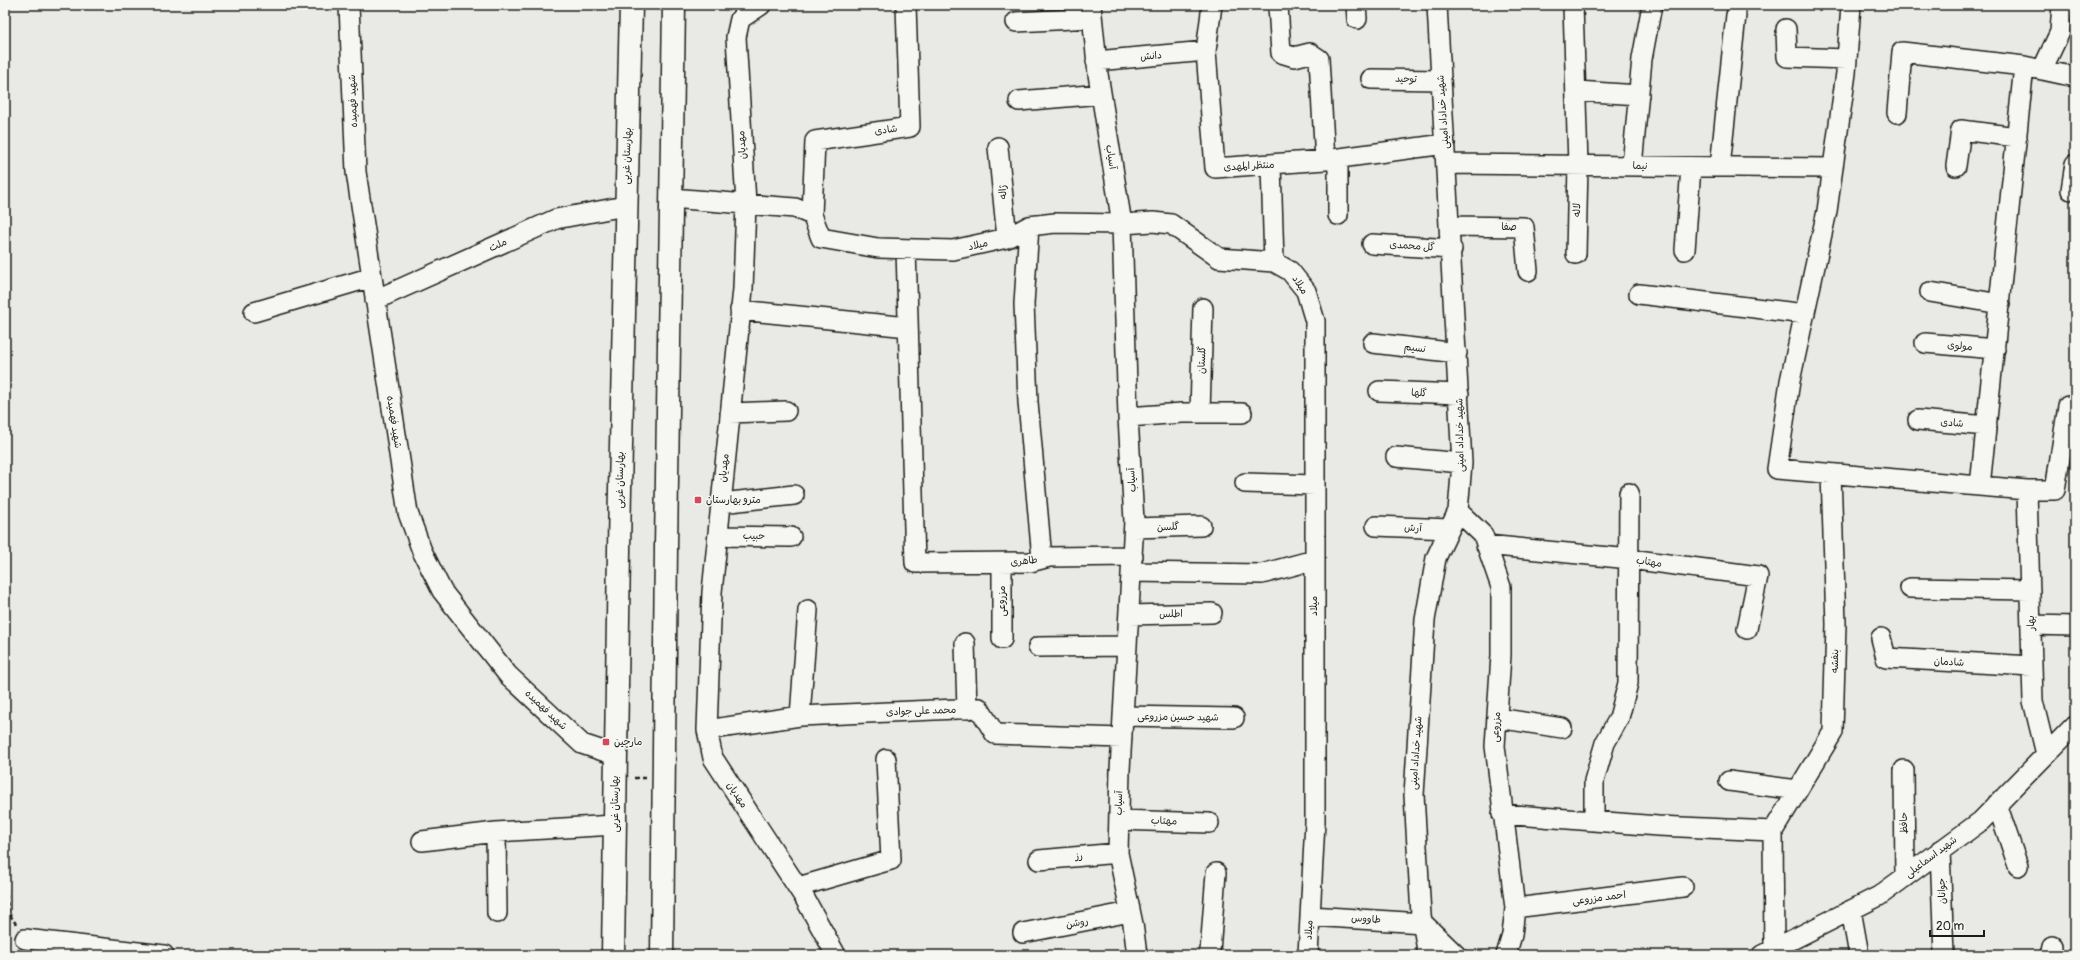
<svg xmlns="http://www.w3.org/2000/svg" width="2080" height="960" viewBox="0 0 2080 960" font-family="Pangolin,'Playpen Sans Arabic',sans-serif">
  <rect width="100%" height="100%" fill="#e9e9e5"/>
  <filter id="ink" filterUnits="userSpaceOnUse"><feTurbulence type="fractalNoise" baseFrequency=".025" numOctaves="2"/><feDisplacementMap in="SourceGraphic" scale="8" xChannelSelector="R" yChannelSelector="G"/><feConvolveMatrix kernelMatrix="1 2 1 2 8 2 1 2 1" color-interpolation-filters="sRGB"/></filter>
  <g filter="url(#ink)">
    <g fill="none" stroke-linecap="round" stroke-linejoin="round">
      <g stroke="#1c1c1c" stroke-width="22">
        <path id="minor" d="M349,5L356,172L408,513L422,551L442,591L508,675L582,744L615,755
          M761,5L740,19L736,37L746,203L743,289L712,592L707,730L713,758L804,897L836,955
          M1091,5L1098,74L1122,224L1128,417L1134,521L1120,770L1118,853L1133,924L1137,955
          M1212,5L1206,51L1215,168L1325,160L1445,144
          M1278,5L1281,53L1294,57L1310,53L1319,59L1325,160
          M1356,5L1357,19
          M1573,5L1578,165L1576,254
          M1851,5L1846,73L1827,211L1790,381L1777,469L2027,490H2055L2068,406
          M1016,22L1092,18
          M1786,29L1787,57L1847,59
          M1096,61L1206,51
          M2042,70L2060,32L2062,5
          M1371,79L1441,80
          M1577,91L1639,95
          M1019,101L1101,94
          M1897,113L1902,52L2024,66L2075,77
          M998,147L1007,238
          M1447,164L1833,168
          M1271,165L1274,262
          M1632,166L1642,59L1652,5
          M1956,166L1961,130L2017,137
          M1720,167L1736,15
          M2071,190L2075,164
          M671,198L795,208L812,215L821,238L878,248L953,250L1007,238L1029,226L1055,223L1122,224L1153,222L1171,224L1219,258L1274,262L1290,271L1306,291L1315,321V822L1308,955
          M812,215L815,141L910,127L906,5
          M1338,215V159
          M1029,226L1024,304L1028,402L1042,559
          M1450,226L1524,227L1528,271
          M1372,244L1452,249
          M906,249L915,563L1030,562L1049,557L1133,556
          M1685,250L1691,167
          M1930,292L2000,304
          M1639,294L1805,314
          M375,300L556,219L625,206
          M740,310L908,327
          M254,312L372,277
          M1373,343L1457,353
          M1925,343L1995,349
          M1379,391L1459,394
          M730,413L786,411
          M1200,413L1203,308
          M1128,417L1182,413H1242
          M1918,420L1987,426
          M1396,457L1462,463
          M1245,483L1315,485
          M1980,486L2024,66
          M2027,490L2033,701L2046,754
          M721,503L794,495
          M1458,511L1483,535L1501,587V655L1495,746L1515,908L1512,935L1506,955
          M1376,526L1449,529
          M1134,528L1201,526
          M718,536L791,537
          M1486,545L1630,559L1758,576L1747,629
          M1132,572L1262,574L1314,560
          M1910,588L2030,590
          M1129,615L1212,613
          M2031,625L2075,626
          M1881,638L1886,658L2032,666
          M1002,639V563
          M965,643L967,709
          M1038,647L1127,646
          M800,716L808,610
          M1123,716L1234,718
          M1497,718L1562,728
          M707,730L800,716L979,708L995,734L1122,738
          M1904,770L1905,877
          M1729,781L1798,790
          M1997,804L2018,866
          M1502,814L1658,826L1773,831
          M1119,820L1209,823
          M1594,821V781L1605,743L1619,718L1628,683L1629,493
          M1773,831L1833,732L1836,624L1831,474
          M1773,831L1774,955
          M496,832L497,913
          M422,841L496,832L615,825
          M1940,850L1944,955
          M1039,860L1118,853
          M798,887L891,860L886,759
          M1515,908L1683,887
          M1851,910L1859,955
          M1310,916L1423,923L1456,955
          M1023,933L1130,912
          M25,939L164,955
          M1208,955L1210,952L1216,873
          M1427,955V950L1421,915L1414,795L1425,620L1436,558L1458,511L1462,463L1437,5
          M1762,955L1879,896L1981,821L2075,725
          M2050,955L2052,946"/>
      </g>
      <g stroke="#1c1c1c" stroke-width="25">
        <path id="major" d="M613,955C617,638 622,322 631,5
          M662,955L666,547L674,5"/>
      </g>
      <path stroke="#1c1c1c" stroke-width="2.5" stroke-dasharray="4 3" stroke-linecap="butt" d="M634,778H645
        M5,881L8,912L16,924"/>
      <use href="#minor" stroke="#f6f6f2" stroke-width="19"/>
      <use href="#major" stroke="#f6f6f2" stroke-width="22"/>
    </g>
  </g>
  <g fill="#d1495b" stroke="#f6f6f2" stroke-width="1.5">
    <rect x="694" y="496" width="8" height="8" rx="2"/>
    <rect x="602" y="738" width="8" height="8" rx="2"/>
  </g>
  <g text-anchor="middle" dominant-baseline="central" stroke-width="3" stroke-linejoin="round" paint-order="stroke">
    <g font-size="10" fill="#1c1c1c" stroke="#f6f6f2">
      <text transform="translate(1151 56) rotate(-5)">دانش</text>
      <text transform="translate(1406 79) rotate(1)">توحید</text>
      <text transform="translate(353 101) rotate(-92)">شهید فهمیده</text>
      <text transform="translate(1443 112) rotate(-94)">شهید خداداد امینی</text>
      <text transform="translate(886 130) rotate(-8)">شادی</text>
      <text transform="translate(742 145) rotate(-94)">مهدیان</text>
      <text transform="translate(627 156) rotate(-88)">بهارستان غربی</text>
      <text transform="translate(1111 157) rotate(81)">آسیاب</text>
      <text transform="translate(1249 166) rotate(-3)">منتظر المهدی</text>
      <text transform="translate(1640 166) rotate(1)">نیما</text>
      <text transform="translate(1003 192) rotate(-95)">ژاله</text>
      <text transform="translate(1577 210) rotate(-89)">لاله</text>
      <text x="1509" y="227">صفا</text>
      <text transform="translate(498 245) rotate(-24)">ملت</text>
      <text transform="translate(978 245) rotate(-13)">میلاد</text>
      <text transform="translate(1412 246) rotate(4)">گل محمدی</text>
      <text transform="translate(1300 285) rotate(57)">میلاد</text>
      <text transform="translate(1960 346) rotate(6)">مولوی</text>
      <text transform="translate(1415 348) rotate(7)">نسیم</text>
      <text transform="translate(1202 360) rotate(-88)">گلستان</text>
      <text transform="translate(1419 393) rotate(2)">گلها</text>
      <text transform="translate(394 422) rotate(81)">شهید فهمیده</text>
      <text transform="translate(1952 423) rotate(5)">شادی</text>
      <text transform="translate(1460 435) rotate(-91)">شهید خداداد امینی</text>
      <text transform="translate(724 468) rotate(-84)">مهدیان</text>
      <text transform="translate(620 480) rotate(-89)">بهارستان غربی</text>
      <text transform="translate(1132 480) rotate(-94)">آسیاب</text>
      <text transform="translate(1168 527) rotate(-2)">گلسن</text>
      <text transform="translate(1413 528) rotate(3)">آرش</text>
      <text transform="translate(754 536) rotate(1)">حبیب</text>
      <text transform="translate(1024 561) rotate(-6)">طاهری</text>
      <text transform="translate(1649 562) rotate(8)">مهتاب</text>
      <text transform="translate(1002 601) rotate(-90)">مزروعی</text>
      <text transform="translate(1314 606) rotate(-90)">میلاد</text>
      <text transform="translate(1171 614) rotate(-1)">اطلس</text>
      <text transform="translate(2031 623) rotate(-91)">بهار</text>
      <text transform="translate(1835 661) rotate(-89)">بنفشه</text>
      <text transform="translate(1949 662) rotate(3)">شادمان</text>
      <text transform="translate(546 710) rotate(43)">شهید فهمیده</text>
      <text transform="translate(921 711) rotate(-2)">محمد علی جوادی</text>
      <text transform="translate(1178 717) rotate(1)">شهید حسین مزروعی</text>
      <text transform="translate(1496 727) rotate(-86)">مزروعی</text>
      <text transform="translate(1416 753) rotate(-86)">شهید خداداد امینی</text>
      <text transform="translate(737 795) rotate(56)">مهدیان</text>
      <text transform="translate(1119 803) rotate(-89)">آسیاب</text>
      <text transform="translate(615 804) rotate(-90)">بهارستان غربی</text>
      <text transform="translate(1164 821) rotate(2)">مهتاب</text>
      <text transform="translate(1904 823) rotate(-91)">حافظ</text>
      <text transform="translate(1079 856) rotate(-5)">رز</text>
      <text transform="translate(1931 857) rotate(-37)">شهید اسماعیلی</text>
      <text transform="translate(1942 891) rotate(-92)">جوانان</text>
      <text transform="translate(1599 898) rotate(-7)">احمد مزروعی</text>
      <text transform="translate(1366 919) rotate(4)">طاووس</text>
      <text transform="translate(1077 923) rotate(-11)">روشن</text>
      <text transform="translate(1309 930) rotate(-87)">میلاد</text>
    </g>
    <g font-size="10" fill="#1c1c1c" stroke="#f6f6f2" text-anchor="start">
      <text x="706" y="500">مترو بهارستان</text>
      <text x="614" y="742">مارچین</text>
    </g>
  </g>
  <rect width="2080" height="960" fill="none" stroke="#f6f6f2" stroke-width="20"/>
  <rect x="10" y="10" width="2060" height="940" fill="none" stroke="#1c1c1c" stroke-width="1.5" filter="url(#ink)"/>
  <path d="M1930 930v6h54v-6" fill="none" stroke="#1c1c1c" stroke-width="2"/>
  <text x="1936" y="930" font-size="12" fill="#1c1c1c" stroke="#f6f6f2" stroke-width="3" paint-order="stroke">20 m</text>
</svg>
